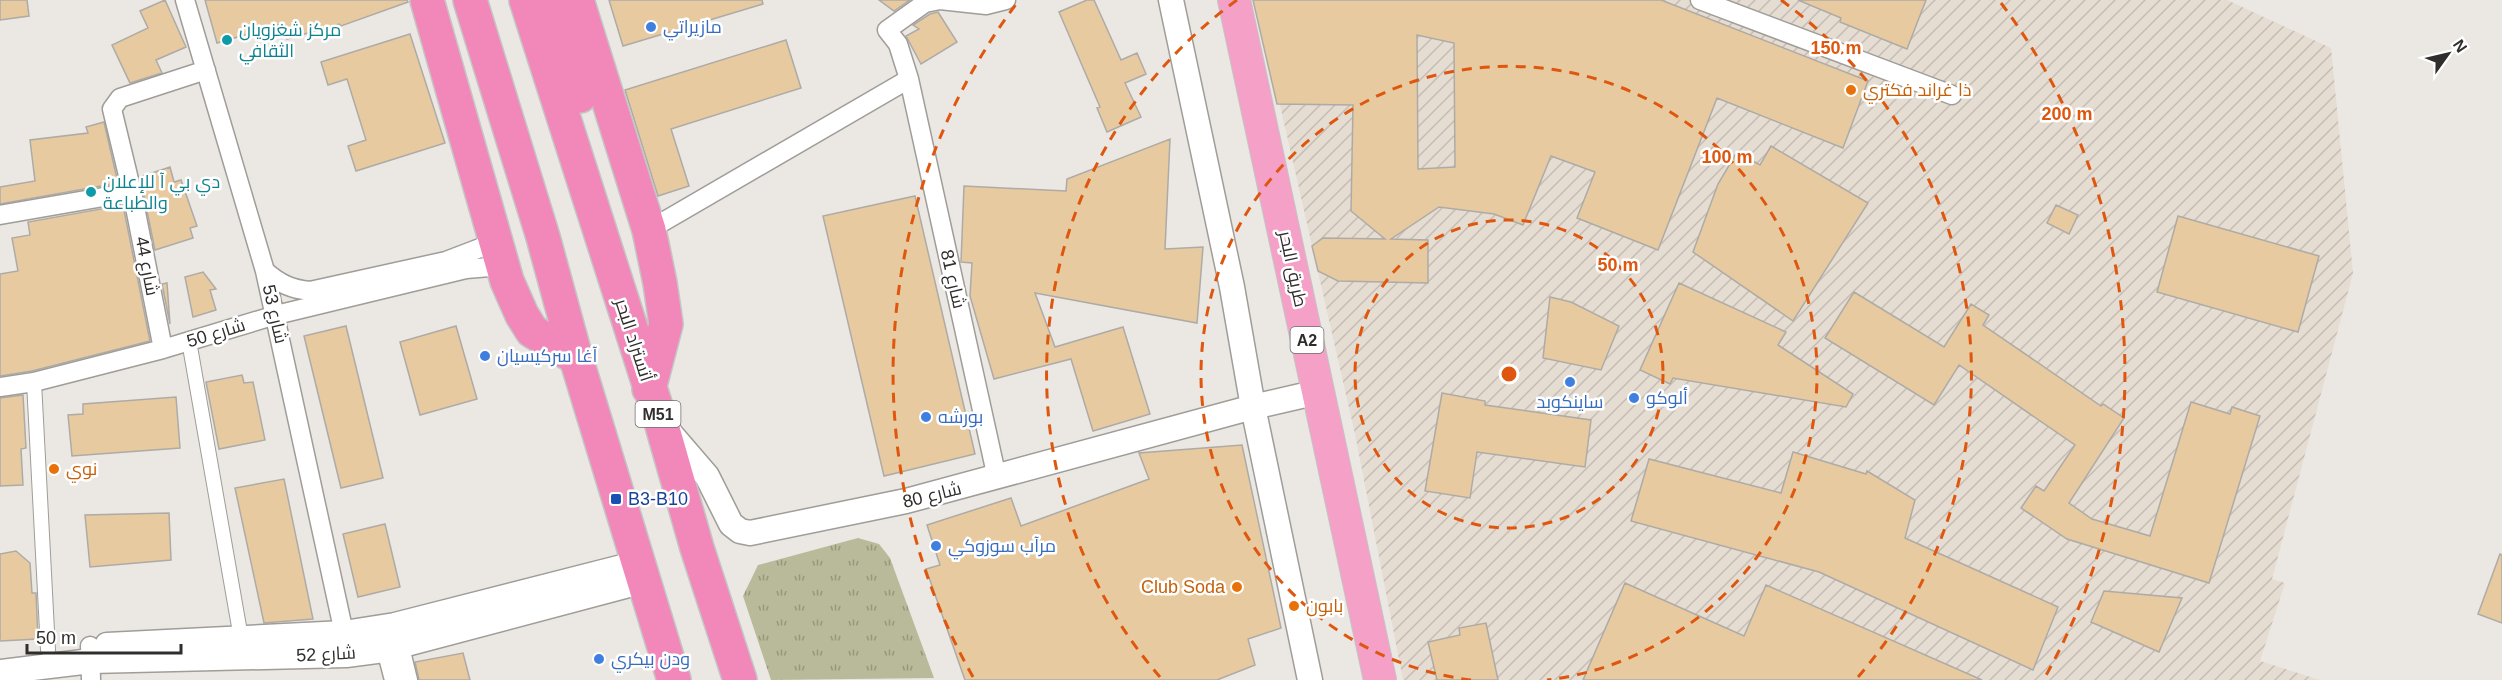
<svg xmlns="http://www.w3.org/2000/svg" width="2502" height="680" viewBox="0 0 2502 680" font-family="Arial,Cairo,sans-serif">
  <defs>
    <pattern id="industrial-furrows" width="10" height="10" patternUnits="userSpaceOnUse" patternTransform="scale(1.5)"><rect width="10" height="10" fill="#e5dcd2"/><path d="M-1 1l2-2M0 10L10 0M9 11l2-2" fill="none" stroke="#c5bdb4"/></pattern>
    <pattern id="grass-tufts" width="24" height="20" patternUnits="userSpaceOnUse" patternTransform="scale(1.5)"><rect width="24" height="20" fill="#b8ba99"/><path d="M3 7l-1-3M5 7V3M7 7l1-3M15 17l-1-3M17 17v-4M19 17l1-3" fill="none" stroke="#96987d"/></pattern>
  </defs>
  <rect width="100%" height="100%" fill="#ebe7e3"/>
  <path fill="url(#industrial-furrows)" d="M1256,0H2227L2331,48L2353,273L2272,579L2285,583L2260,661L2320,680H1403L1355,434Z"/>
  <path fill="url(#grass-tufts)" d="M858,538L879,544L890,558L934,678L771,680L743,596L758,565Z"/>
  <path fill="#e7caa0" stroke="#aeaba6" stroke-width="1.5" fill-rule="evenodd" d="M0,0H27L29,16L0,20Z
    M165,0L186,47L156,60L162,73L130,83L112,45L148,28L140,11Z
    M205,0H407L408,2L341,26L339,24L287,39L282,24L217,43Z
    M609,0H762L763,4L623,46Z
    M879,0H910L894,11Z
    M1087,0H1094L1121,60L1137,53L1146,74L1125,83L1141,117L1107,132L1097,108L1100,107L1059,12Z
    M1253,0H1661L1868,81L1843,148L1717,98L1658,250L1577,218L1595,172L1551,156L1523,225L1494,214L1439,207L1391,239L1428,240V283L1338,281L1318,271L1312,246L1323,238L1385,239L1351,211L1353,105L1277,104ZM1417,35L1454,43L1455,167L1418,169Z
    M1798,0H1926L1907,49L1840,22L1841,18Z
    M938,12L957,42L921,64L906,36L919,29L913,25L930,14Z
    M410,34L445,143L356,171L348,146L366,140L347,79L328,85L321,62Z
    M786,40L801,88L671,129L689,186L658,196L625,90Z
    M104,122L118,183L0,204V187L35,181L30,140L88,133L86,127Z
    M1170,139L1165,249L1203,247L1197,323L1035,293L1055,347L1123,327L1150,414L1093,431L1071,359L994,379L970,296L972,263L961,262L964,186L1066,191L1067,179Z
    M1771,146L1868,203L1793,321L1693,252L1718,184L1737,152L1760,165Z
    M170,167L174,182L181,180L197,226L190,228L193,238L155,250L140,177Z
    M915,196L975,454L884,476L823,216Z
    M123,205L150,341L32,371L0,376V274L18,271L12,238L30,235L28,222Z
    M2056,205L2078,215L2069,234L2047,223Z
    M2178,216L2319,256L2298,332L2157,292Z
    M203,272L216,289L210,290L216,310L193,317L185,277Z
    M167,283L170,324L162,284Z
    M1679,283L1786,332L1778,345L1853,394L1846,407L1673,378L1670,384L1640,370Z
    M1854,292L1944,347L1971,304L1989,315L1983,325L2101,406L2103,404L2124,418L2069,503L2092,519L2150,536L2191,402L2230,414L2232,407L2260,416L2209,583L2067,539L2021,508L2036,486L2044,491L2075,445L1959,365L1934,405L1825,338Z
    M1550,297L1571,302L1619,326L1601,370L1543,358Z
    M346,326L383,478L341,488L304,336Z
    M456,326L477,399L420,415L400,342Z
    M242,375L244,383L253,382L265,440L219,449L206,382Z
    M1442,393L1485,401V405L1591,420L1585,467L1477,452L1470,498L1425,491Z
    M23,395L26,448L21,449L23,485L0,486V398Z
    M176,397L180,448L72,456L68,415L83,414V404Z
    M1242,445L1281,628L1248,639L1255,665L1217,680H965L926,569L940,565L927,525L1011,498L1021,526L1149,479L1139,453Z
    M1793,452L1866,474L1867,471L1915,500L1905,538L2058,607L2033,670L1819,572L1631,521L1649,459L1781,493Z
    M284,479L313,619L264,623L235,488Z
    M169,513L171,560L90,567L85,515Z
    M385,524L400,587L358,597L343,534Z
    M16,551L30,563L32,593H36L38,639L0,641V554Z
    M2500,554L2502,555V623L2478,614Z
    M1625,583L1744,636L1766,585L1982,680H1583Z
    M2104,591L2182,598L2159,652L2091,622Z
    M1486,623L1498,680H1437L1428,642L1460,635L1459,628Z
    M463,653L470,680H419L415,662Z"/>
  <g fill="none" stroke-linecap="round" stroke-linejoin="round">
    <g stroke="#a09d99" stroke-width="16">
      <path id="pedestrian" d="M189,341L241,638
        M34,382L48,650"/>
    </g>
    <g stroke="#a09d99" stroke-width="21">
      <path id="minor" d="M185,0L265,271L344,633
        M1700,0L1952,95
        M0,215L132,192
        M649,230L909,79
        M265,271C280,284 291,289 310,291L446,261L480,248L495,239
        M163,349L132,192L112,109L120,98L206,70
        M0,387L34,382L163,349L276,315L466,269L502,266
        M997,478L909,79L898,44L887,30L925,3L940,0L986,5L1006,0
        M397,635L408,680
        M383,638L394,680
        M90,646L91,680"/>
    </g>
    <g stroke="#a09d99" stroke-width="27">
      <path id="tertiary" d="M1171,0L1232,287L1253,407L1310,680
        M664,426L707,476L731,524L740,531L750,533L906,501L1253,407L1318,392
        M107,645L344,633L395,625L638,563
        M0,672L91,661L346,655L384,650L644,581"/>
    </g>
    <g stroke="#c5c4c4" stroke-width="34">
      <path id="trunk" d="M1234,0L1380,680"/>
    </g>
    <g stroke="#c5c4c4" stroke-width="36">
      <path id="motorway" d="M427,0L507,281L522,315L532,331L576,358
        M470,0L543,237L576,358L674,680
        M526,0L661,422L697,548L740,680
        M551,0L580,96
        M577,0L649,230L660,283L666,324L649,389"/>
    </g>
    <use href="#pedestrian" stroke="#fff" stroke-width="14"/>
    <use href="#minor" stroke="#fff" stroke-width="18"/>
    <use href="#tertiary" stroke="#fff" stroke-width="24"/>
    <use href="#trunk" stroke="#f4a0c7" stroke-width="32"/>
    <use href="#motorway" stroke="#f188b9" stroke-width="33"/>
  </g>
  <g fill="none" stroke="#df570e" stroke-width="3" stroke-dasharray="10 8">
    <circle cx="1509" cy="374" r="154"/>
    <path d="M1471 680A308 308 0 1 1 1547 680"/>
    <path d="M1160 677A462 462 0 0 1 1237 0M1781 0A462 462 0 0 1 1858 677"/>
    <path d="M973 677A616 616 0 0 1 1017 3M2001 3A616 616 0 0 1 2045 677"/>
  </g>
  <g fill="#3f7fe0" stroke="#fff" stroke-width="2">
    <circle cx="651" cy="27" r="6"/>
    <circle cx="485" cy="356" r="6"/>
    <circle cx="1570" cy="382" r="6"/>
    <circle cx="1634" cy="398" r="6"/>
    <circle cx="926" cy="417" r="6"/>
    <circle cx="936" cy="546" r="6"/>
    <circle cx="599" cy="659" r="6"/>
  </g>
  <g fill="#0f9aa8" stroke="#fff" stroke-width="2">
    <circle cx="227" cy="40" r="6"/>
    <circle cx="91" cy="192" r="6"/>
  </g>
  <g fill="#e8710a" stroke="#fff" stroke-width="2">
    <circle cx="1851" cy="90" r="6"/>
    <circle cx="54" cy="469" r="6"/>
    <circle cx="1237" cy="587" r="6"/>
    <circle cx="1294" cy="606" r="6"/>
  </g>
  <rect fill="#1a4fb4" stroke="#fff" stroke-width="2" x="610" y="493" width="12" height="12" rx="3"/>
  <g text-anchor="middle" dominant-baseline="central" stroke-width="5" stroke-linejoin="round" paint-order="stroke">
    <g fill="#fff" stroke="#6d6d6b" stroke-width="1.5">
      <rect x="1290.5" y="327" width="33" height="26" rx="4.5"/>
      <rect x="635.5" y="401" width="45" height="26" rx="4.5"/>
    </g>
    <g font-size="16" font-weight="bold" fill="#2f2e2c">
      <text x="1307" y="340">A2</text>
      <text x="658" y="414">M51</text>
    </g>
    <g font-size="18" fill="#366cbe" stroke="#fff" text-anchor="start">
      <text x="663" y="27">مازيراتي</text>
      <text x="497" y="356">آغا سركيسيان</text>
      <text x="1646" y="398">ألوكو</text>
      <text x="1570" y="402" text-anchor="middle">ساينكوبد</text>
      <text x="938" y="417">بورشه</text>
      <text x="948" y="546">مرآب سوزوكي</text>
      <text x="611" y="659">ودن بيكري</text>
    </g>
    <g font-size="18" fill="#0d838f" stroke="#fff" text-anchor="start">
      <text x="239" y="30">مركز شغزويان<tspan x="239" dy="21">الثقافي</tspan></text>
      <text x="103" y="182">دي بي آ للإعلان<tspan x="103" dy="21">والطباعة</tspan></text>
    </g>
    <g font-size="18" fill="#c56008" stroke="#fff" text-anchor="start">
      <text x="1863" y="90">ذا غراند فكتري</text>
      <text x="66" y="469">نوي</text>
      <text x="1225" y="587" text-anchor="end">Club Soda</text>
      <text x="1306" y="606">بابون</text>
    </g>
    <g font-size="18" fill="#2f2e2c" stroke="#fff">
      <text transform="translate(147 266) rotate(79)">شارع 44</text>
      <text transform="translate(1293 269) rotate(78)">طريق البحر</text>
      <text transform="translate(953 279) rotate(77)">شارع 81</text>
      <text transform="translate(275 314) rotate(77)">شارع 53</text>
      <text transform="translate(216 333) rotate(-17)">شارع 50</text>
      <text transform="translate(634 340) rotate(72)">أتستراد البحر</text>
      <text transform="translate(932 495) rotate(-14)">شارع 80</text>
      <text transform="translate(326 654) rotate(-3)">شارع 52</text>
    </g>
    <g font-size="18" fill="#164399" stroke="#fff" text-anchor="start">
      <text x="628" y="499">B3-B10</text>
    </g>
  </g>
  <circle cx="1509" cy="374" r="9" fill="#df570e" stroke="#fff" stroke-width="3"/>
  <g font-size="18" text-anchor="middle" font-weight="bold" fill="#df570e" stroke="#fff" stroke-width="5" stroke-linejoin="round" paint-order="stroke">
    <text x="1836" y="54">150 m</text>
    <text x="2067" y="120">200 m</text>
    <text x="1727" y="163">100 m</text>
    <text x="1618" y="271">50 m</text>
  </g>
  <g transform="translate(2448 54) rotate(56)" stroke="#ffffff" stroke-width="4.5" paint-order="stroke">
  <path d="M0-4.5L10 22L0 15L-10 22Z" fill="#2f2e2c"/>
  <text y="-9" font-size="16" font-weight="bold" text-anchor="middle" fill="#2f2e2c">N</text>
  </g>
  <path d="M27 644v9h154v-9" fill="none" stroke="#2f2e2c" stroke-width="3"/>
  <text x="36" y="644" font-size="18" fill="#2f2e2c" stroke="#ffffff" stroke-width="4.5" paint-order="stroke">50 m</text>
</svg>
